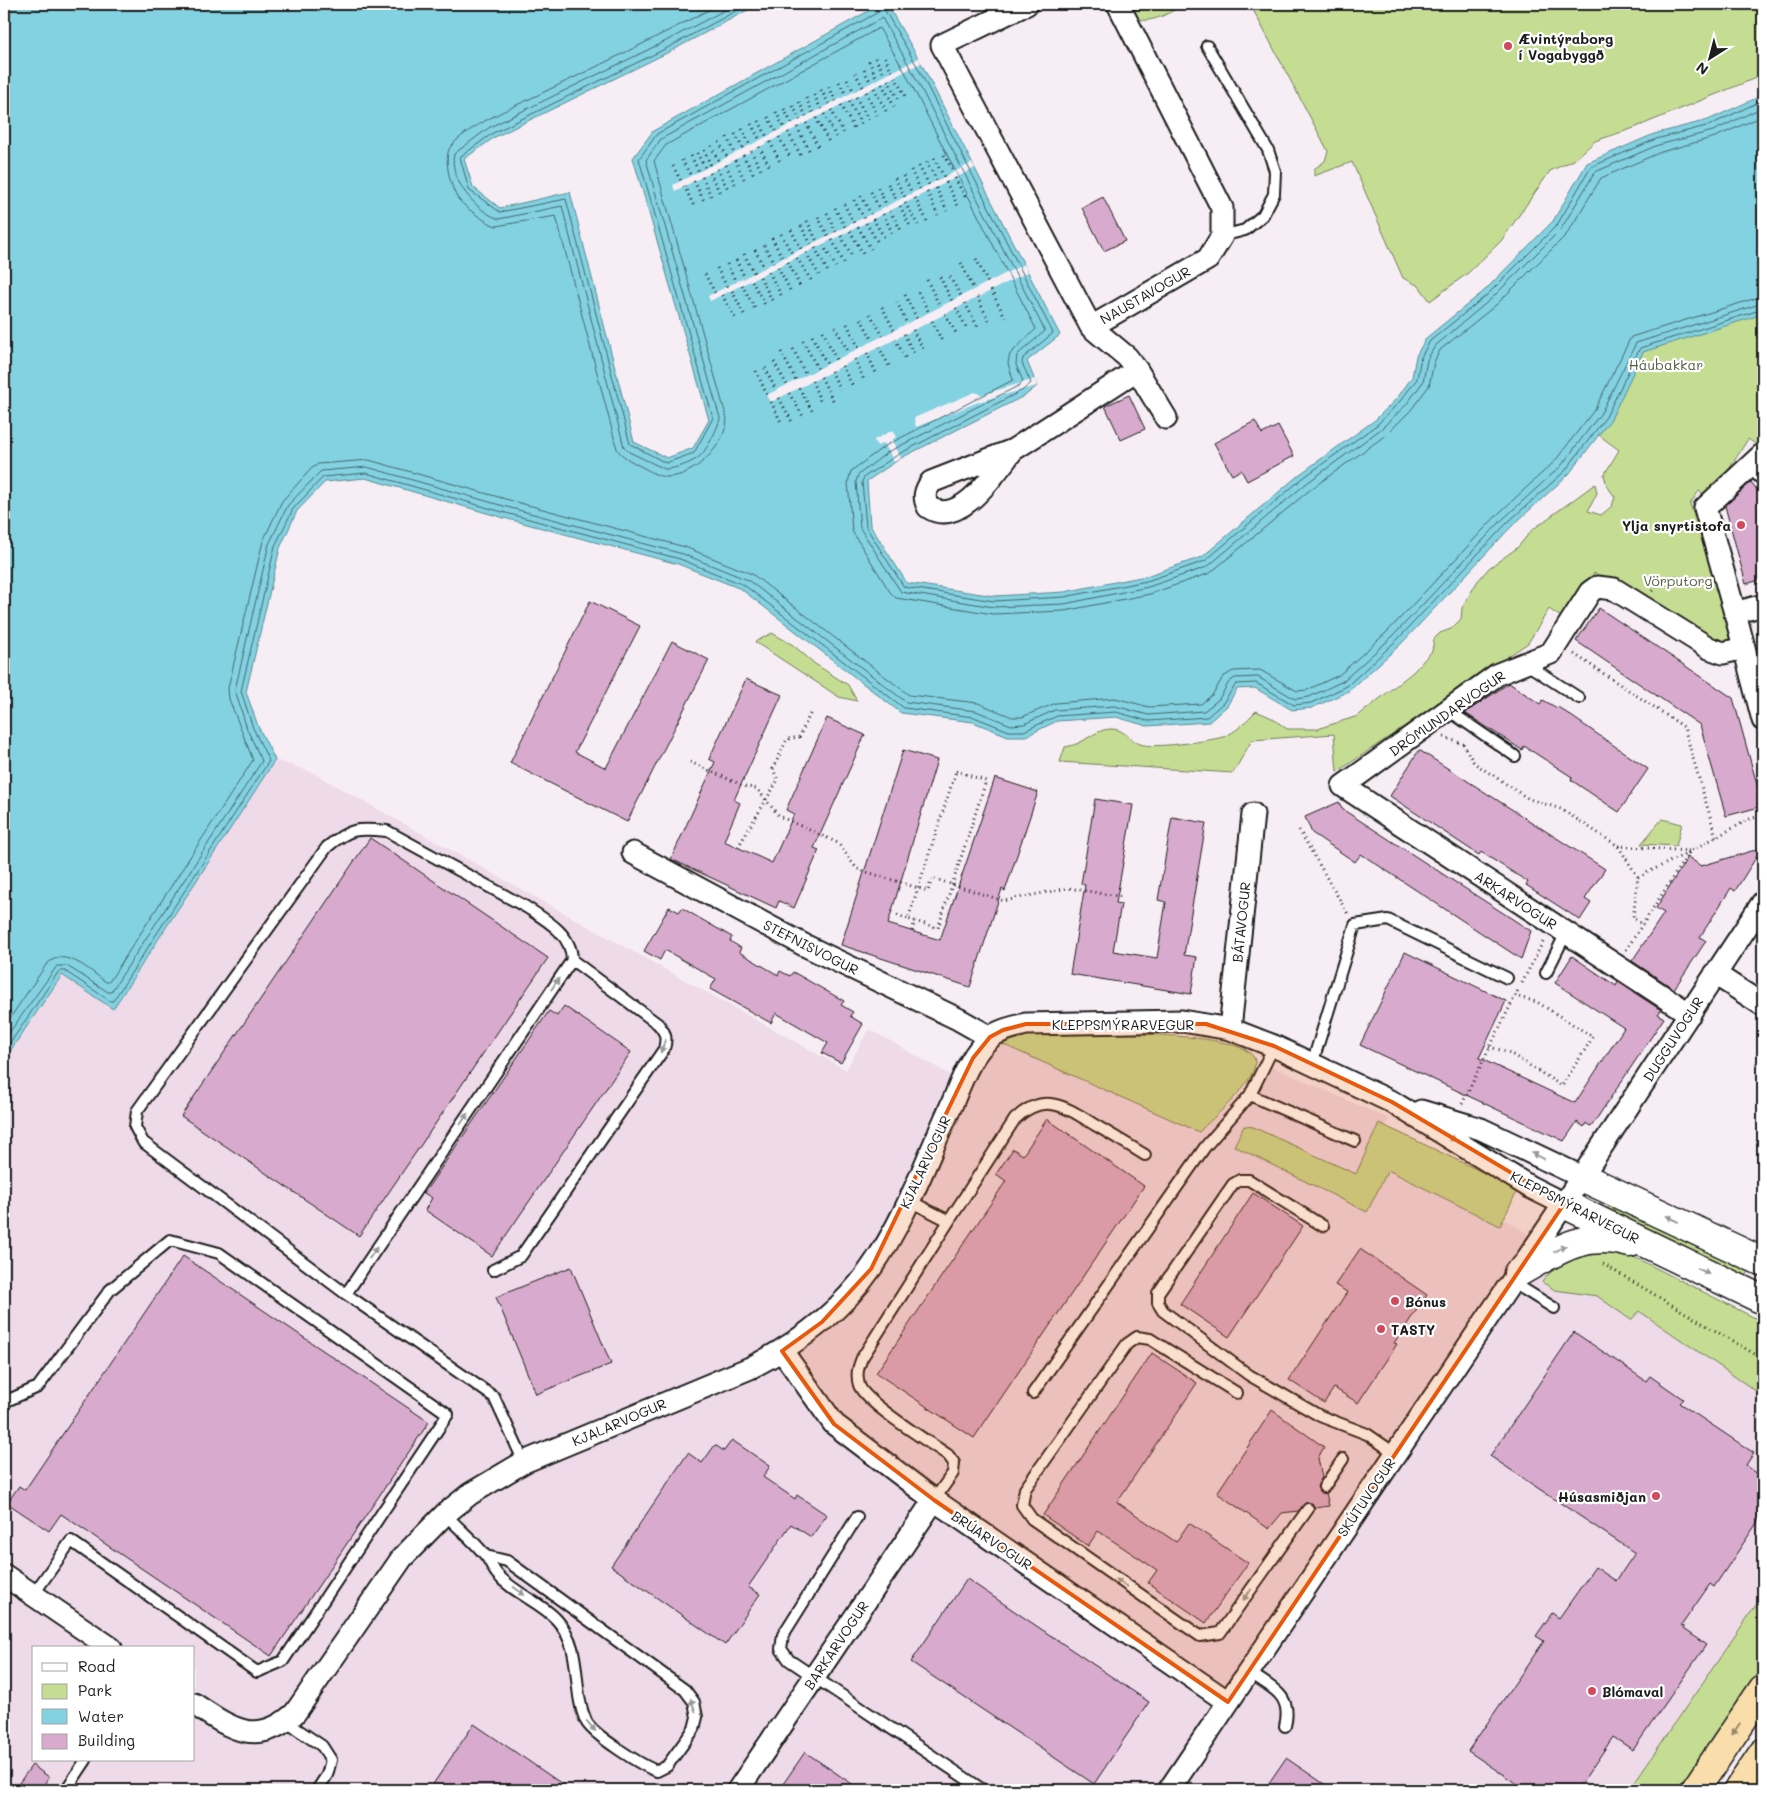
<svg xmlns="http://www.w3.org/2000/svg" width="1767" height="1794" viewBox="0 0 1767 1794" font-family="Mali,sans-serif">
  <rect width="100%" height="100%" fill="#f7eef5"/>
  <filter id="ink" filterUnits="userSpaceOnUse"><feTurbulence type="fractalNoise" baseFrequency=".02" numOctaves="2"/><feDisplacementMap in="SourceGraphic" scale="10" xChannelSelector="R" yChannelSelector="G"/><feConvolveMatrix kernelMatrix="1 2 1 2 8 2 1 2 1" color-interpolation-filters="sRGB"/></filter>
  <g filter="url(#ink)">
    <path fill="#eedae9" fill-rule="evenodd" d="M275,760L311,772L846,1070L869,1029L949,1074L1002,1044L1199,1132L1271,1066L1389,1119L1374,1155L1513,1224L1763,1396V1595L1629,1790H4V1060L62,975L114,1009ZM34,1648H194V1760H34Z"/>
    <path fill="#c5dd93" stroke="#707c58" d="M1127,4H1185C1172,11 1146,29 1132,15C1130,12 1128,7 1127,4Z
      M1250,4H1763V75L1634,128L1595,141L1574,160L1550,171L1501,241L1468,273L1430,301L1419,286L1403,278L1352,162L1314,176V169L1325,161L1328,151Z
      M1763,190V441L1760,447L1748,439L1711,498L1699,491L1690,504L1735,640L1715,641L1594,573L1564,619L1549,609L1528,643L1337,772L1334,734L1252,740L1233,773L1060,762L1065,747C1086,744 1093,730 1110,729C1124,728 1129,740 1140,744C1152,749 1209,741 1223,737C1237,732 1246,721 1256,711L1272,718L1287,729H1317L1358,716L1413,672L1432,651L1434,639L1440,633L1451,629L1461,619L1462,608L1477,582L1489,568L1517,548L1532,530L1595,484L1597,493L1588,511L1601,515L1612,506L1615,497L1607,486L1604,475L1619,450L1495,358Z
      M772,633L793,645L815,664L848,685L857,701L839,697L755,642Z
      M1662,819L1682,824L1676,846L1641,844Z
      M1022,1034C1053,1034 1251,1026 1255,1061C1257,1082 1213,1117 1199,1132L1002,1044L1004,1038Z
      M1379,1123L1518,1189L1500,1226L1388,1170L1367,1212L1234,1146L1244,1126L1253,1127L1356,1174Z
      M1610,1204L1749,1272L1746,1276L1701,1262L1603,1216Z
      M1610,1253L1630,1255L1763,1322V1396L1639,1311L1631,1320L1597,1296L1555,1290L1542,1282C1564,1255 1577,1257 1610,1253Z
      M1763,1595V1669L1681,1790H1629Z"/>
    <path fill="#83d2e1" stroke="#5a8992" d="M4,4H759L671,51L495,137L464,159L473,187L500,208L570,192L634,442L667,458L693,448L709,420L633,158L653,131L881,4H887L921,63L1060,335L1027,361L1037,386L1026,395L901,458L867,481L870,525L907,583L995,596L1064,592L1146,576L1202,557L1300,474L1375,420L1398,397L1412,377L1416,356L1426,338L1484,291L1553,221L1587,163L1654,134L1708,120L1763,95V314L1643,352L1611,419L1569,474L1511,527L1401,644L1349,691L1312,708L1292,710L1255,688L1237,689L1227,706L1209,722L1147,726L1116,717L1057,721L1026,736H1008L973,722L901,713L741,589L678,564L504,518L365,478L325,482L297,511L280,548L246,692L258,726L275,760L113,1009L62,975L4,1060Z"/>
    <path fill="#f7eef5" d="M919,58L921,63L675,191L673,185Z
      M972,163L975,168L710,301L708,296Z
      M1024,264L1028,272L799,388L771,402L767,395Z
      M1035,379L1037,386L981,401L916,427L914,418L975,392L981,395Z
      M893,430L896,437L892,440L901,458L894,462L884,443L877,446L874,440Z"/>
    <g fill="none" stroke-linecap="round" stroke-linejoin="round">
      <path stroke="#45656b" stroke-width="1" d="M720,4C663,34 605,63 546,91C519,105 471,123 451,146C442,157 451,190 459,200C467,209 485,222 496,226L556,216L617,449C622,457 630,460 638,465C647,469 657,477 667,477C694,477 725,446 727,419L654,161L666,145L879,28L905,72L1036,329L1010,354L1008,363L1013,380L885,446L851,471L848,482L852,531L890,592L896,598L993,614L1064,611L1150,594L1210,573L1311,489L1386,435L1411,410L1429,386L1434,362L1440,350L1496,305L1567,234L1601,178L1661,152L1715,137L1763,116
        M736,4L666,41L490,127L454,154C448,179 477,212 499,219L562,206L624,447L629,452L665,469C675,469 692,463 699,457C706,452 719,426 720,418L646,160L661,139L882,18L911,69L1045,331L1017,355L1016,365L1023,381L1020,385L888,452L858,475L856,482L860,528L901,592L994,607L1064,604L1148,587L1207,567L1307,483L1381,429L1406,405L1423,382L1427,360L1435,346L1491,299L1561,229L1595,172L1658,145L1713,131L1763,107
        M749,4L669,47L493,133L460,157L469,190L500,212L566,199L630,444L666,463L694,453L713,418L639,159L657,134L884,9L917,66L1053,333L1023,358L1022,363L1031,383L1023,390L899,454L864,477L862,482L866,527L904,587L994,601L1064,597L1147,581L1205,561L1303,478L1378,424L1401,400L1417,379L1421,357L1430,341L1487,295L1557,225L1591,167L1656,139L1710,125L1763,100
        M4,1027L46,965C64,945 90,971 106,982H109L253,760L229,699L228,688L263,541L282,501L311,469L318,464L369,460L509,500L685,547L752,574L909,695L978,703L1012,717H1022L1056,703L1115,698L1149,707L1201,704L1213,694L1223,677L1233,671L1260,670L1297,691L1307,690L1339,675L1388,631L1498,514L1555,461L1595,409L1631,337L1763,296
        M4,1040L57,966H67L108,992H111L262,761L247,729L235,690L269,544L288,505L321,471L367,467L507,507L683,554L748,580L906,702L976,711L1011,725L1024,724L1055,710L1115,706L1148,715L1204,711L1219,699L1229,682L1235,678L1258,677L1295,699L1309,697L1343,681L1393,636L1503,519L1561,466L1601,413L1636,343L1763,303
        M4,1052L59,971H65L110,1001H113L269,761L253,728L241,691L275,546L293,509L323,477L366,473L506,513L680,559L744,585L904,708L974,717L1009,731H1024L1057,716L1116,712L1148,721L1207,717L1223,703L1236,684L1256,683L1294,705L1311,703L1347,686L1397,640L1507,523L1565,471L1606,417L1640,348L1763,309"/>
    </g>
    <path fill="#d8aacd" stroke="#1c1c1c" d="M1103,197L1125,241L1104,251L1082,208Z
      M1129,395L1145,429L1121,440L1105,406Z
      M1255,421L1262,434L1278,426L1294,456L1247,481L1241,470L1232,475L1214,443Z
      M1751,482L1763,497V579L1746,584L1725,506Z
      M590,601L640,626L575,752L606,768L672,641L709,660L627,822L510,763Z
      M1599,608L1733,698L1763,806L1726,816L1700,725L1576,641Z
      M746,679L782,695L734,800L740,803L724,841L772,863L794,814L786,810L827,718L865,735L814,848L819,850L794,908L779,901L776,908L671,859L715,762L709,759Z
      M1509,683L1540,704L1543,700L1557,708L1558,707L1648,769L1619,812L1571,780L1572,777L1524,746L1522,750L1465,713Z
      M903,750L937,760L888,924L940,940L995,778L1038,792L1005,891L1002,889L970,987L841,945Z
      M1419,750L1605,869L1585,899L1591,903L1580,920L1526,885L1528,882L1481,852L1479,855L1390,796Z
      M1095,799L1133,805L1116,903L1121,904L1113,951L1157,958L1166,902L1158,900L1172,817L1206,823L1184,955L1197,957L1191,994L1070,974L1085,885L1081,884Z
      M1339,802L1342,809L1531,931L1521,959L1361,854L1355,862L1312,833L1305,817Z
      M370,838L548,958L359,1236L181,1116Z
      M1762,848L1735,891L1731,888L1700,937L1706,941L1674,989L1632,961L1664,913L1656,908L1688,857L1701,866Z
      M669,907L679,912L682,908L732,937L730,941L741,948L739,952L778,975L780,971L790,976L793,972L844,1001L841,1005L853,1012L850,1016L863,1024L841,1063L822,1053L828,1043L776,1013L771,1023L710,989L716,979L665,950L660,960L644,951Z
      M1405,952L1506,1001L1479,1058L1575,1103L1624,1028L1555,983L1572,956L1616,986L1618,982L1661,1010L1658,1014L1664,1018L1591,1127L1586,1123L1584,1127L1577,1122L1564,1141L1360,1045Z
      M564,1006L631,1052L492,1256L425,1210L432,1198L424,1193L549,1011L557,1016Z
      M1047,1119L1144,1186L974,1438L876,1373L1006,1181L996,1174L1013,1149L1023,1155Z
      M1253,1193L1303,1226L1229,1337L1180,1304Z
      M1360,1249L1427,1295L1394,1343L1397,1344L1358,1403L1334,1388L1324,1403L1289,1380L1347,1292L1335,1285Z
      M183,1256L429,1422L271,1656L61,1514L49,1531L7,1503L19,1486L25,1490Z
      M571,1267L611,1364L536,1394L496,1297Z
      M1574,1332L1646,1381L1650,1376L1683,1399L1679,1403L1754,1453L1746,1465L1763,1478V1514L1714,1587L1710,1584L1681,1626L1684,1627L1683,1629L1706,1645L1633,1750L1613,1737L1577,1790H1526L1468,1751L1544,1641L1536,1636L1552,1613L1559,1618L1595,1567L1616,1581L1635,1553L1490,1456Z
      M1152,1353L1197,1383L1117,1502L1176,1542L1189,1523L1248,1563L1206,1623L1148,1583L1157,1570L1098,1531L1088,1546L1043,1515Z
      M1272,1410L1324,1447L1318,1458L1322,1477L1317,1487L1320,1492L1326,1493L1329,1506L1315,1508L1312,1503H1306L1298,1511L1282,1513L1269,1529L1217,1493Z
      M732,1440L770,1466L763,1477L795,1499L797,1495L827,1515L811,1537L791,1524L748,1587L760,1594L725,1645L611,1566L688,1453L702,1463L715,1445L724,1451Z
      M967,1579L1149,1702L1094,1784L911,1662Z
      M474,1724L571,1790H429Z
      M805,1752L861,1790H779Z
      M1286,1758L1333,1790H1264Z
      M32,1765L49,1777L40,1790H14Z"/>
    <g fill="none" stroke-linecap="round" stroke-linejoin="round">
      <g stroke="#1c1c1c" stroke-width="14">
        <path id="lane" d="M1207,46L1268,150L1275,171L1274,194L1263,215L1245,230L1222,236
          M1749,466L1760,478
          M1525,663L1579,698
          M1448,710L1515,756
          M1546,973L1566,933
          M1312,1064L1355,925L1388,920L1507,978
          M1250,1095L1355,1141
          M908,1200L949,1221L1015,1119C1045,1091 1066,1107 1095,1125C1112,1135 1129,1145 1145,1155
          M1323,1226L1249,1180H1240L1233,1184L1158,1293V1303L1163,1311L1249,1375L1320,1416L1367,1434L1396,1454
          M1512,1282L1554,1308
          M346,1294L572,960L658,1024C666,1033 667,1038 664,1049L521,1256L493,1270
          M1033,1393L1205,1147L1250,1095L1274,1046
          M1237,1393L1150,1339L1137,1337L1127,1344L1025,1489L1022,1505L1032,1519L1200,1636L1220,1633L1308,1509
          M4,1402L38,1387L110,1290L170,1240L219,1253L448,1414L283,1661L257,1672L71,1541L33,1595
          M524,1462L494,1397L346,1294L143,1142L135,1127L137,1111L327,847C350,828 357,828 387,831L526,907C546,920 572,934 572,960
          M1324,1487L1343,1459
          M934,1500L953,1473L954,1463L948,1455C929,1442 865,1403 859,1385C856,1374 858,1368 862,1358L949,1221
          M445,1514C458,1528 473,1540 485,1555C490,1560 492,1568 497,1574C513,1593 541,1602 557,1620C584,1650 571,1688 586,1721C592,1734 642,1766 657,1771L667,1766L694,1729L697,1717L694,1702L685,1690L507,1561L486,1556
          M857,1517L783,1635L781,1649L789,1660L983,1790
          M1249,1672C1271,1688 1293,1694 1285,1726
          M285,1721L322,1746L331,1760L327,1775L317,1790
          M66,1790L86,1760"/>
      </g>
      <g stroke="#1c1c1c" stroke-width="25">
        <path id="street" d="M1027,4L942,45L1091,327L1208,259L1222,236V208L1118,4
          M1091,327L1127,357L1137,370L1166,418
          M1013,450C996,471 960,529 928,507C923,497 925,491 931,482L1013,450L1137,370
          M1763,605L1735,613L1763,720
          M1735,613L1705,508L1763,454
          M633,853L804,945L958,1019L990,1037
          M1715,974L1763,1005
          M1690,1014L1343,786L1498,674L1551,653L1590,592L1597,587L1614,589L1709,648L1723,653L1744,648
          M1230,1029L1253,814
          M1421,1111L1481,1129L1582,1177
          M782,1351L834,1424L934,1500L1228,1702
          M4,1575L111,1648
          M194,1704C230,1728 257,1748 295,1713L402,1558L445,1514L470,1494L524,1462L750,1368C797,1344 840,1313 871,1268C905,1221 927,1158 951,1106C961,1083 970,1054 991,1037C1000,1030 1014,1027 1026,1024L1182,1021L1230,1029L1274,1046L1392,1102L1530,1187L1564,1204
          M738,1790L934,1500
          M1169,1790L1550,1225L1763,902"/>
      </g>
      <g stroke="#1c1c1c" stroke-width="31">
        <path id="secondary" d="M1582,1177L1763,1262
          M1564,1204L1763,1300
          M1518,1273C1556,1251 1584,1230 1630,1243"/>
      </g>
      <g stroke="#1c1c1c" stroke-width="31">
        <path id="highway" d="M1695,1790L1763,1689
          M1738,1790L1763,1753"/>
      </g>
      <path stroke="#1c1c1c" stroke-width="3" stroke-dasharray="1 4" stroke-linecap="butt" d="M885,57L892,72
        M875,58L885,75
        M869,61L877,79
        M864,70L871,83
        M855,73L863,87
        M895,77L906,98
        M847,79L854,92
        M888,80L899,101
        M839,82L846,95
        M882,84L895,108
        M829,87L836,101
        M874,88L886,111
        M821,90L829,104
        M866,92L877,115
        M814,95L821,109
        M856,97L869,121
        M806,98L813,113
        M849,101L861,124
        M799,102L806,116
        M841,105L854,128
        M793,106L800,120
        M784,109L792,124
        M831,110L844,133
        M776,112L784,128
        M824,114L836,137
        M768,117L776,132
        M816,118L829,142
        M759,121L767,137
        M806,123L818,146
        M751,124L760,140
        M797,127L810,152
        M742,129L750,145
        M788,132L801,156
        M735,134L743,149
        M727,137L734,153
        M779,137L791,159
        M719,142L727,157
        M770,142L781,164
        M711,146L719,161
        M759,147L771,169
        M704,150L711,166
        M751,151L762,172
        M697,153L705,168
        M743,155L755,177
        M944,155L954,172
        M691,156L699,172
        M934,158L944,177
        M682,160L691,176
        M735,160L745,181
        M927,162L937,181
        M726,165L736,186
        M673,166L681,181
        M919,166L929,185
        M717,169L728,189
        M911,170L920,189
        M710,173L720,193
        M903,176L912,193
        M702,177L712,198
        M895,178L905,197
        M955,178L967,200
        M694,181L705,203
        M946,182L958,206
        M888,184L897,201
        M684,186L695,208
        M878,188L887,206
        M936,188L947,211
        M871,192L880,210
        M927,192L938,215
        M861,196L871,214
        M915,198L927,221
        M854,200L864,218
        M905,203L918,225
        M844,204L854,223
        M900,206L911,228
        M835,208L845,227
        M890,211L902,232
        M827,213L836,232
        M883,214L894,236
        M818,217L828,236
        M873,219L886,240
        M807,221L817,241
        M866,223L879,244
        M801,226L811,244
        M858,227L871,249
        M791,230L801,249
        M850,231L863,254
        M781,234L792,254
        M841,236L853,258
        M772,238L783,259
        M832,240L844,263
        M764,245L774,263
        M823,245L836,267
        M815,248L828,272
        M755,250L764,268
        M806,253L819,275
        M744,254L754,273
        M797,258L811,280
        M976,259L988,283
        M736,260L745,278
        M788,262L800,286
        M961,263L974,290
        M727,264L736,282
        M778,267L790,290
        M717,268L727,287
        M769,272L781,295
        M705,274L715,293
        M760,277L772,300
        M940,277L952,301
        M950,277L961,296
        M927,280L940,307
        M752,281L765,305
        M742,285L755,309
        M991,290L1005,317
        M732,291L744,314
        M918,292L929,313
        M722,295L735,318
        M905,295L917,319
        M977,297L990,323
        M897,302L907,324
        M965,303L979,329
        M882,307L894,330
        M956,308L966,327
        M870,314L883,336
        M945,314L956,333
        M861,319L873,341
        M932,321L942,341
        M847,324L859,348
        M835,327L849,353
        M913,330L924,351
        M823,331L836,360
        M904,334L915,356
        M812,336L827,364
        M895,339L907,361
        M803,341L818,369
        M879,347L889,366
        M793,349L806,375
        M781,352L796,380
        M867,353L877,375
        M855,359L864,380
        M774,362L787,385
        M842,366L854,388
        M765,368L776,390
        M756,371L767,395
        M831,371L840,389
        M821,377L834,402
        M812,381L821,403
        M799,388L814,414
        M789,393L804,418
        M779,398L792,422
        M771,402L781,422
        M1652,591L1662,581L1675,576L1706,585
        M1574,654L1684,727L1716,837
        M1444,737L1463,744L1474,763L1529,799L1561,809L1618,846L1638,877L1633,918L1643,925
        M690,762L744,786L757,789L779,816L838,843L857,869L928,891L932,878L1004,901L1068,888L1124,897
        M956,771L986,781L938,928L908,919Z
        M1299,830L1348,914
        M1618,846L1690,851
        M738,847L778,780L773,769L787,739L799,737L811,712
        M1638,877L1690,852
        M897,915L908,919
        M912,931L915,921
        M1626,950L1690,851L1750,819L1763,815
        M1522,983L1543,942
        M1489,1047L1508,1052L1562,1086L1593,1037L1537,1002L1515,996
        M1462,1104L1519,988
        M1603,1264L1763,1359"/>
      <use href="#lane" stroke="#fff" stroke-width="10"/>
      <use href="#street" stroke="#fff" stroke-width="21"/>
      <use href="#secondary" stroke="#fff" stroke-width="28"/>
      <use href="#highway" stroke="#f9deab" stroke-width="28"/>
    </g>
    <defs><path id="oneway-solid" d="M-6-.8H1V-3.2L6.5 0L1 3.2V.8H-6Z" transform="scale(1.25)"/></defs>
    <g fill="#999">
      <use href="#oneway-solid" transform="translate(555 984) rotate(-56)"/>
      <use href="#oneway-solid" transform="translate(663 1046) rotate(110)"/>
      <use href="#oneway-solid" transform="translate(464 1119) rotate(-56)"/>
      <use href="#oneway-solid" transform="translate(1449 1137) rotate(32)"/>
      <use href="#oneway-solid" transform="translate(1538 1156) rotate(-154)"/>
      <use href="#oneway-solid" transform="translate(1672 1219) rotate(-155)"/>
      <use href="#oneway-solid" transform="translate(1560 1249) rotate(-27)"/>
      <use href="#oneway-solid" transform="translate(373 1253) rotate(-56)"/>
      <use href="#oneway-solid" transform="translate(1703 1271) rotate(26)"/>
      <use href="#oneway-solid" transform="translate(1121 1583) rotate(-146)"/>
      <use href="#oneway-solid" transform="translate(519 1591) rotate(37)"/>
      <use href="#oneway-solid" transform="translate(1247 1595) rotate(126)"/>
      <use href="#oneway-solid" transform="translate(693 1705) rotate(-111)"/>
      <use href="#oneway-solid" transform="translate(591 1726) rotate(49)"/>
    </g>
    <use fill="#96876b" href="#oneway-solid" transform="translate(1736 1729) rotate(124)"/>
  </g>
  <path fill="#e8590c" fill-opacity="0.2" stroke="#e8590c" stroke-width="4" stroke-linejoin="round" d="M1026,1024H1206L1274,1046L1392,1102L1564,1204L1228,1702L934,1500L834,1424L782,1351L822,1322L871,1269L973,1058L990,1037L1003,1030Z"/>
  <g fill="#d1495b" stroke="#fff" stroke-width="2">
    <circle cx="1508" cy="46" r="5"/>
    <circle cx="1741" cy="525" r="5"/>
    <circle cx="1395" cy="1301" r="5"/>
    <circle cx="1381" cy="1329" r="5"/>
    <circle cx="1656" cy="1496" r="5"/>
    <circle cx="1592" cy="1691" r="5"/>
  </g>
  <g text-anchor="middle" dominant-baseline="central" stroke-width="4.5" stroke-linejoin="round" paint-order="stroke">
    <g font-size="14" font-weight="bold" fill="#1c1c1c" stroke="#fff" text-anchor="start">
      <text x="1518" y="38">Ævintýraborg<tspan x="1518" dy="16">í Vogabyggð</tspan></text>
      <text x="1731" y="525" text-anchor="end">Ylja snyrtistofa</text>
      <text x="1405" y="1301">Bónus</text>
      <text x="1391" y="1329">TASTY</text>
      <text x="1646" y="1496" text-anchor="end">Húsasmiðjan</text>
      <text x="1602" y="1691">Blómaval</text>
    </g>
    <g font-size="14" fill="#1c1c1c" stroke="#fff">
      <text transform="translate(1145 295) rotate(-30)">NAUSTAVOGUR</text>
      <text transform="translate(1447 713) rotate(-35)">DRÓMUNDARVOGUR</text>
      <text transform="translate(1516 900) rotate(33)">ARKARVOGUR</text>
      <text transform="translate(1241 922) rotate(-84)">BÁTAVOGUR</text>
      <text transform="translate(811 947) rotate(27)">STEFNISVOGUR</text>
      <text x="1123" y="1024">KLEPPSMÝRARVEGUR</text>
      <text transform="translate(1673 1039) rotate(-57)">DUGGUVOGUR</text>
      <text transform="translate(925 1162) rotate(-65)">KJALARVOGUR</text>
      <text transform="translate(1575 1207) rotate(27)">KLEPPSMÝRARVEGUR</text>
      <text transform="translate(619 1422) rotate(-23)">KJALARVOGUR</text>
      <text transform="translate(1366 1497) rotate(-56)">SKÚTUVOGUR</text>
      <text transform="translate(992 1540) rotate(34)">BRÚARVOGUR</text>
      <text transform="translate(836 1645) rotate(-56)">BARKARVOGUR</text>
    </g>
    <g font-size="14" fill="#576046" stroke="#fff">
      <text x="1666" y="364">Háubakkar</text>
      <text x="1678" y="580">Vörputorg</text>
    </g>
  </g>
  <rect width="1767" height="1794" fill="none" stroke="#fff" stroke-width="20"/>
  <rect x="10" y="10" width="1747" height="1774" fill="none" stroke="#1c1c1c" stroke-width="2" filter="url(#ink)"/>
  <rect x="32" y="1646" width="162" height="115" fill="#ffffff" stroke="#a4a4a4"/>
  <rect x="42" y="1663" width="25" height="8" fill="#ffffff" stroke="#a4a4a4"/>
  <text x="78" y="1672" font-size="15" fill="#1c1c1c">Road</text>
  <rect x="42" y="1684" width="25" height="15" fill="#c5dd93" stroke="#a4a4a4"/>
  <text x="78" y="1696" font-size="15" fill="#1c1c1c">Park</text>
  <rect x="42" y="1709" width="25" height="15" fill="#83d2e1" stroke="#a4a4a4"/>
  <text x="78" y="1722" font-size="15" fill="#1c1c1c">Water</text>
  <rect x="42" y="1734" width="25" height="15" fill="#d8aacd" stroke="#a4a4a4"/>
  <text x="78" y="1746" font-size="15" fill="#1c1c1c">Building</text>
  <g transform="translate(1710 58) rotate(216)" stroke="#ffffff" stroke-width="4" paint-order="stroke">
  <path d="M0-4L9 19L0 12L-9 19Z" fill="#1c1c1c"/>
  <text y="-8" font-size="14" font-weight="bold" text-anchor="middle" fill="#1c1c1c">N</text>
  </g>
</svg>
